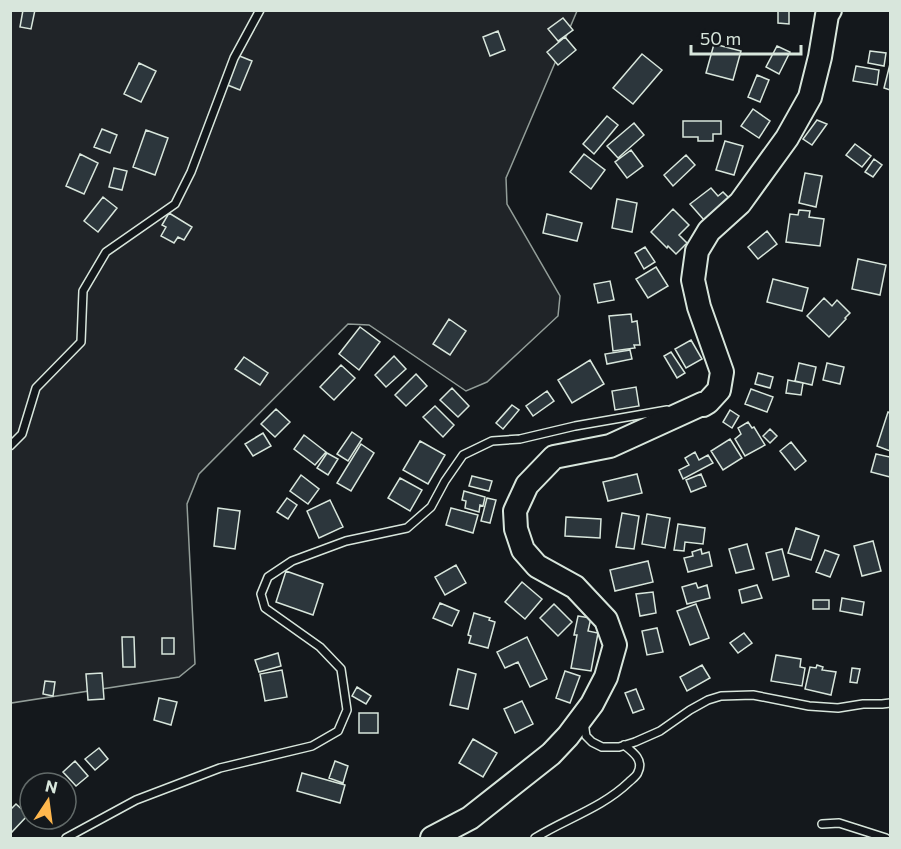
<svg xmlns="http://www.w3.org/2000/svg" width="901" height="849" viewBox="0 0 901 849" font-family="Commissioner,sans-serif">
  <rect width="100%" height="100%" fill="#14181c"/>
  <path fill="#202428" stroke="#939e99" stroke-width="1.5" d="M11,11H577L506,178L507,204L560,296L558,316L487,382L466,391L369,325L348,324L199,474L187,504L195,664L179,677L11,703Z"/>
  <path fill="#2c363c" stroke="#d8e6dc" stroke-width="1.5" d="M23,10H35L31,29L20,27Z
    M778,10H789V24L778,23Z
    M563,18L573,30L558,41L548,29Z
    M498,31L505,50L490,56L483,37Z
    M565,37L576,50L558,65L547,52Z
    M714,44L741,51L733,80L706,73Z
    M777,46L790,52L779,74L766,67Z
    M870,51L886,53L884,66L868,63Z
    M642,54L662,70L633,104L613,88Z
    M237,55L252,61L240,90L225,84Z
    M139,63L156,71L141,102L124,94Z
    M890,64V90L884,88Z
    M856,66L879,70L877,85L853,81Z
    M757,75L769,80L760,102L748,97Z
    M753,109L770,121L759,138L741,126Z
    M607,116L618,125L594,154L583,144Z
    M817,120L827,124L812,145L803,139Z
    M683,121H721V134H713V141H698V137H683Z
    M634,123L644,135L618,158L607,146Z
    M102,129L117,135L110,153L94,147Z
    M146,130L168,138L155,175L133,167Z
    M725,141L743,146L734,175L716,170Z
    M855,144L871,156L862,167L846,155Z
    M631,150L643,166L627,178L615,162Z
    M80,154L98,163L84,194L66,186Z
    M584,154L605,170L591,189L570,172Z
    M686,155L695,165L673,186L664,175Z
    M874,159L882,165L873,177L865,172Z
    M114,168L127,171L122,190L109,187Z
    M805,173L822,176L816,207L799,203Z
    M711,188L718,196L723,192L729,198L704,220L690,204Z
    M103,197L117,208L98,232L84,221Z
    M617,199L637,203L632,232L612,228Z
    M673,209L689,225L679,235L687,243L676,254L668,246L667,248L651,232Z
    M799,210L810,211L809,217L824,219L820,246L786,242L790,214L798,215Z
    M169,213L192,227L184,240L178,237L174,243L161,236L166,227L162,225Z
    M547,214L582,223L577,241L543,233Z
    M767,231L777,244L758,259L748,247Z
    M645,247L655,262L644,269L635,253Z
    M858,259L886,265L880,295L852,289Z
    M656,267L668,286L648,298L636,279Z
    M773,279L808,288L802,311L767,302Z
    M610,281L614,300L598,303L594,284Z
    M824,298L832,306L837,300L850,313L845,318L846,319L829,337L807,316Z
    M631,314L632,322L637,321L640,345H634L635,348L613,351L609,316Z
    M449,319L466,331L450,355L433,344Z
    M360,327L380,342L359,370L339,354Z
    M691,340L702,359L686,368L675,349Z
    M630,350L632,359L607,364L605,354Z
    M671,352L685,373L677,378L664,356Z
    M394,356L406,369L386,387L375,375Z
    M244,357L268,373L260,385L235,369Z
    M590,360L604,384L572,403L558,380Z
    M799,363L816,367L812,385L795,381Z
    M827,363L844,367L840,384L823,380Z
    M341,365L355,378L334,400L320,387Z
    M758,373L773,377L770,388L755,384Z
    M416,374L427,386L406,406L395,395Z
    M788,380L803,383L801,395L786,393Z
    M636,387L639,406L615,410L612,391Z
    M452,388L469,406L458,417L440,400Z
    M751,389L773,397L767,412L745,404Z
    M547,391L554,401L533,416L526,406Z
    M512,405L519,410L503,429L496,423Z
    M435,406L454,425L443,437L423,417Z
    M276,409L290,422L275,437L261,424Z
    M730,410L739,416L732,428L723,422Z
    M888,412L890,413V451L877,446Z
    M748,422L752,428L754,427L765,445L745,456L735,439L741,434L738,428Z
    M770,429L777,436L770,443L763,436Z
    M352,432L362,439L348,461L337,454Z
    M263,433L271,446L253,456L245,444Z
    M304,435L326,452L315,465L294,449Z
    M730,439L742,458L723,470L711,451Z
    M420,441L445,455L428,484L403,470Z
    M791,442L806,461L795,470L780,451Z
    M361,444L374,453L351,491L337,483Z
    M695,452L699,460L708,455L713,463L683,479L679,470L689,465L685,458Z
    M327,453L338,459L328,475L317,468Z
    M876,454L890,457V477L871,472Z
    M637,474L642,493L608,501L603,482Z
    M701,474L706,486L691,492L686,480Z
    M301,475L319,489L308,504L290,491Z
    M472,476L492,481L489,491L469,486Z
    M400,478L422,490L410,511L388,498Z
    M464,491L485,497L483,506L480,505L479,512L465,508L466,501L462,500Z
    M287,498L297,505L288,519L277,512Z
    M487,498L496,500L490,523L481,521Z
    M330,500L343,527L319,538L307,511Z
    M218,508L240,511L235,549L214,546Z
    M451,508L478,515L473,533L446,525Z
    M622,513L639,516L634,549L616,547Z
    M647,514L670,518L665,548L642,544Z
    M566,517L601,519L600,538L565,536Z
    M678,524L705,528L703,544L685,542L684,551L674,550Z
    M796,528L819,536L811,560L788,553Z
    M873,541L881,571L862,576L854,546Z
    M747,544L754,569L736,573L729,549Z
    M701,549L702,554L709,552L712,566L688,572L684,558L693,556L692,552Z
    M782,549L789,576L773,580L766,553Z
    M825,550L839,555L830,577L816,572Z
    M648,561L653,582L615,591L610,570Z
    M456,565L466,583L445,595L435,577Z
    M286,571L323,584L313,615L276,602Z
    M522,582L542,599L525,619L505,602Z
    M696,583L698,588L707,585L710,598L687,604L682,587Z
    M757,585L762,598L742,603L739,590Z
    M653,592L656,613L640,616L636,594Z
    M842,598L864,602L862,615L840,611Z
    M813,600H829V609H813Z
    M440,603L459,611L452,626L433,618Z
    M554,604L572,622L558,636L540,618Z
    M696,604L709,638L690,645L677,611Z
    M474,613L490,618L489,620L495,622L488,648L469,643L471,636L468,635Z
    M578,616L591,618L588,631L598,633L591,671L571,668L577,635H574Z
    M657,628L663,652L647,655L642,631Z
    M744,633L752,643L738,653L730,643Z
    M122,637H134L135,667H123Z
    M527,637L547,679L530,687L518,662L505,668L497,652Z
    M162,638H174V654H162Z
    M278,653L281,666L259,672L255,660Z
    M776,655L801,659L800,667L805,668L802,686L771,681Z
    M702,665L710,678L687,691L680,677Z
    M817,665L823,667L822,670L836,672L831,695L805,689L810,667L816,668Z
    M852,668L860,669L857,683L850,682Z
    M458,669L476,674L468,709L450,705Z
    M282,670L287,697L265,701L260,674Z
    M565,671L580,676L570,703L556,698Z
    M102,673L104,699L88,700L86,674Z
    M45,681L55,682L53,696L43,694Z
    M357,687L371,696L366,704L352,696Z
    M636,689L644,709L633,713L625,693Z
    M159,698L177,702L171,725L154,720Z
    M522,701L533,724L515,733L504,709Z
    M359,713H378V733H359Z
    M473,739L497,753L483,777L459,763Z
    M99,748L108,759L95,770L85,759Z
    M75,761L88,776L76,786L63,772Z
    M335,761L348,766L343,783L329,778Z
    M302,773L345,785L340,803L297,791Z
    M16,804L28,815L10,834V810Z"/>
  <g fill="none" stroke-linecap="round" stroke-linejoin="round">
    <g stroke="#d8e6dc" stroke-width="10">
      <path id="service" d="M10,446L22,434L36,388L81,342L83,291L106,252L175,204L191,172L234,58L260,10
        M584,722L586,736L592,742L602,747H619L635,742L660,731L690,710L708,700L721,696L753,695L809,706L838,708L863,704H882L890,703
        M822,824L839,823L886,838
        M66,838L136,800L220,768L312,746L338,731L347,710L341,669L320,647L265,608L261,594L268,577L292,561L346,541L407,528L431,507L445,481L463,455L492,441L520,439L575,426L667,410
        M535,838C565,819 602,808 629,782C632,779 637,776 638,772C644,760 633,752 624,745"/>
    </g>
    <g stroke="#d8e6dc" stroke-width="26">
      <path id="trunk" d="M432,838L470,818L551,754L568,736L592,704L606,677L615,645L606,620L575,587L537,566L523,550L516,529L515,511L527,485L554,457L610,446L702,404L703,405L708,402L719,390L722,372L699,307L693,280L697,251L709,231L740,203L787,138L810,97L820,57L827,15L830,10"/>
    </g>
    <use href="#service" stroke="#14181c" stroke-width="7"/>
    <use href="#trunk" stroke="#14181c" stroke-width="22"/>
  </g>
  <rect width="901" height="849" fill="none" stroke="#d8e6dc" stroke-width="24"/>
  <g transform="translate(48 801) rotate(13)"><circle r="28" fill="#14181c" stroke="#626a69" stroke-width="1.5"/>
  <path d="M0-4.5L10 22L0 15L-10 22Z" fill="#ffb74d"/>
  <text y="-9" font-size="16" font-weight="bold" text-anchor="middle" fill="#d8e6dc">N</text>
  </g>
  <path d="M691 45v9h110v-9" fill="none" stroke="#d8e6dc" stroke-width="3"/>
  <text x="700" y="45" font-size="18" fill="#d8e6dc" stroke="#14181c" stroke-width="4.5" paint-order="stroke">50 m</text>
</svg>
